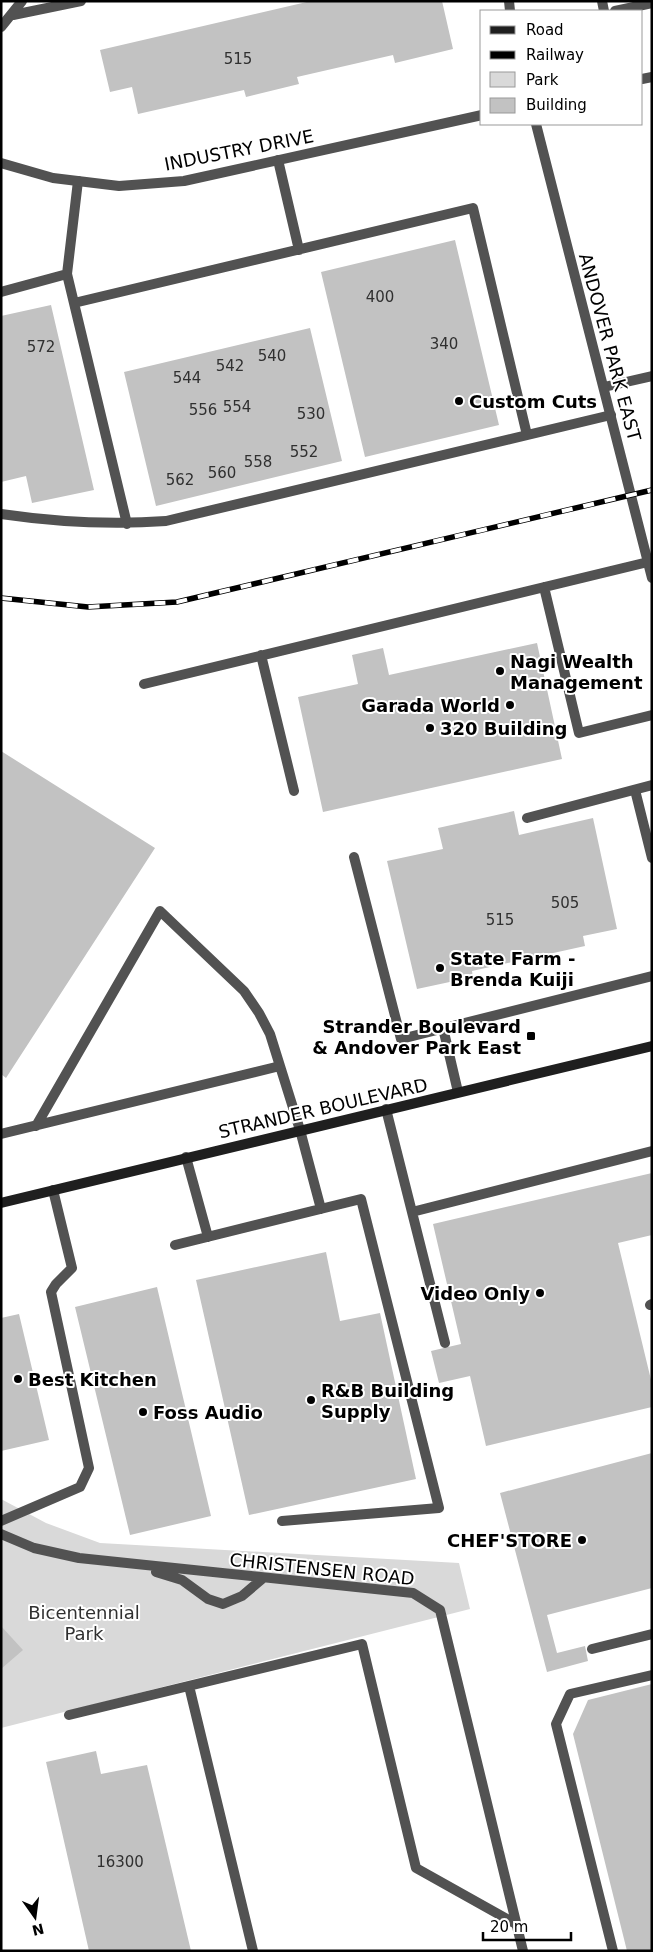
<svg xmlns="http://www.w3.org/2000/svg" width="653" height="1952" viewBox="0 0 653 1952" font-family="'DejaVu Sans',sans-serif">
  <rect width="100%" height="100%" fill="#fff"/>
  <path fill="#d9d9d9" d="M1,1499L46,1523L100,1543L459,1563L470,1609L1,1728Z"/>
  <path fill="#c2c2c2" d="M311,1H442L453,49L395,63L393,55L297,77L299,84L246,97L244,90L138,114L132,87L110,92L100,50Z
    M455,240L499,425L365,457L321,272Z
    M51,305L94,490L32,503L26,476L1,482V316Z
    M310,328L342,461L156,506L124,372Z
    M537,643L562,759L323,812L298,697L358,684L352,655L383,648L389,675Z
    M1,751L155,848L6,1078L1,1074Z
    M514,811L519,835L593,818L617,929L583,936L585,946L472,971L473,977L417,989L387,861L443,849L438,828Z
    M652,1173V1235L618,1243L652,1384V1407L486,1446L470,1376L439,1383L431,1351L461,1344L433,1224Z
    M326,1252L340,1321L380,1313L416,1479L249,1515L196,1280Z
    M157,1287L211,1516L130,1535L75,1307Z
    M19,1314L49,1440L1,1451V1318Z
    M652,1453V1588L547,1615L557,1653L585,1646L588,1661L547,1672L500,1493Z
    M1,1626L23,1650L1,1669Z
    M652,1684V1951H627L573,1734L588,1700Z
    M96,1751L101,1774L147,1765L191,1951H89L46,1762Z"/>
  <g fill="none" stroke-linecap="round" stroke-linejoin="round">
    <path stroke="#525252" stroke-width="10" d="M602,1L604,11
      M615,11L652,3
      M13,15L81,1
      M1,27L22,1
      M278,160L299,250
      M78,181L67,274L127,524
      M1,292L67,274
      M74,303L473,208L527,435
      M604,387L652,376
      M1,514C56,522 111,525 166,521L611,415
      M544,587L579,733L652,715
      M261,655L294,791
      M144,684L648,562
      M635,790L652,858
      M527,818L652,785
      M354,857L401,1039L652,976
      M443,1028L458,1092
      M386,1109L445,1343
      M36,1126L160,911L244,991L259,1013L270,1034L300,1130L321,1209
      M1,1134L280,1066
      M186,1157L208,1237
      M412,1212L652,1151
      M175,1245L361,1199L439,1508L282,1521
      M650,1305L652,1304
      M1,1521L80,1487L89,1468L51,1292L56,1284L72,1268L53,1190
      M592,1649L652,1634
      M189,1686L253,1951
      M69,1715L362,1644L416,1868L516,1924
      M613,1951L556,1724L570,1694L652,1675"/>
    <path stroke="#525252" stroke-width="10" d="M642,79L652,77
      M1,163L53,178L119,186L184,181L482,115
      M1,1534L34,1548L79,1558L413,1593L440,1610L523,1951
      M156,1572L182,1580L208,1599L223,1604L242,1596L262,1579"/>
    <path stroke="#525252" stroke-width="10" d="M509,1L510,11
      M536,124L652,578"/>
    <path stroke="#1f1f1f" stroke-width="10" d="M1,1203L652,1046"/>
    <g stroke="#000" stroke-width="5.5">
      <path id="rail" d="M1,598L88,607L177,602L652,490"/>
    </g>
    <use href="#rail" stroke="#fff" stroke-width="4" stroke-dasharray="11" stroke-linecap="butt"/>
  </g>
  <g fill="#000" stroke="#fff" stroke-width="2">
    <circle cx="459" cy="401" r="5"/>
    <circle cx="500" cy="671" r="5"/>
    <circle cx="510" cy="705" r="5"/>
    <circle cx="430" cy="728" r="5"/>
    <circle cx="440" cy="968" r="5"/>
    <rect x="526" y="1031" width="10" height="10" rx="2.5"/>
    <circle cx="540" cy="1293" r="5"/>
    <circle cx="18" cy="1379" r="5"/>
    <circle cx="311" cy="1400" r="5"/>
    <circle cx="143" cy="1412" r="5"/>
    <circle cx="582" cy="1540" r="5"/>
  </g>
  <g text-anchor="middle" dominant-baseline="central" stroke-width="4" stroke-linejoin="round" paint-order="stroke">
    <g font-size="15" fill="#303030">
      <text x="238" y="59">515</text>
      <text x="380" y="297">400</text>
      <text x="444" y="344">340</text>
      <text x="41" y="347">572</text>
      <text x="272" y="356">540</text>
      <text x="230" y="366">542</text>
      <text x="187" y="378">544</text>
      <text x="237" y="407">554</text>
      <text x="203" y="410">556</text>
      <text x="311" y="414">530</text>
      <text x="304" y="452">552</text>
      <text x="258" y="462">558</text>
      <text x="222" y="473">560</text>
      <text x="180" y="480">562</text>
      <text x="565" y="903">505</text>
      <text x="500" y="920">515</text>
      <text x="120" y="1862">16300</text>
    </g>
    <g font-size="18" fill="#000" stroke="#fff">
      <text transform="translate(239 150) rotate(-11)">INDUSTRY DRIVE</text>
      <text transform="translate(610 347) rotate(75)">ANDOVER PARK EAST</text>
      <text transform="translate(323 1108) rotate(-13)">STRANDER BOULEVARD</text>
      <text transform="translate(322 1569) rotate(6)">CHRISTENSEN ROAD</text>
    </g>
    <g font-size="18" font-weight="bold" fill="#000" stroke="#fff" text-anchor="start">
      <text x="469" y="401">Custom Cuts</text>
      <text x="510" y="661">Nagi Wealth<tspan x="510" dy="21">Management</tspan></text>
      <text x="500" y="705" text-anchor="end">Garada World</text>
      <text x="440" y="728">320 Building</text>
      <text x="450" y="958">State Farm -<tspan x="450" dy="21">Brenda Kuiji</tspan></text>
      <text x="521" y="1026" text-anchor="end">Strander Boulevard<tspan x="521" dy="21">&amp; Andover Park East</tspan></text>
      <text x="530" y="1293" text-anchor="end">Video Only</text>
      <text x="28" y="1379">Best Kitchen</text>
      <text x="321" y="1390">R&amp;B Building<tspan x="321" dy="21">Supply</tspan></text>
      <text x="153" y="1412">Foss Audio</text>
      <text x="572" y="1540" text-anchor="end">CHEF'STORE</text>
    </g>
    <g font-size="18" fill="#303030" stroke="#fff">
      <text x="84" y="1612">Bicentennial<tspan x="84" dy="21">Park</tspan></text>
    </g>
  </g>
  <rect width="653" height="1952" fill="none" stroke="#000000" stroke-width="5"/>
  <rect x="480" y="10" width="162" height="115" fill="#ffffff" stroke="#999999"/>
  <rect x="490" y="26" width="25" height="8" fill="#1f1f1f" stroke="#999999"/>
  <text x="526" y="35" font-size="15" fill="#000000">Road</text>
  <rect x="490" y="51" width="25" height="8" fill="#000000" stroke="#999999"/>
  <text x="526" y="60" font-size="15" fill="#000000">Railway</text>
  <rect x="490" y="72" width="25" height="15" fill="#d9d9d9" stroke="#999999"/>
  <text x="526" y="85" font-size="15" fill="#000000">Park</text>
  <rect x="490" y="98" width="25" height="15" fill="#c2c2c2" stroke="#999999"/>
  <text x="526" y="110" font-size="15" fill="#000000">Building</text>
  <g transform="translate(35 1917) rotate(166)" stroke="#ffffff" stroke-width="4" paint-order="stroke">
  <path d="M0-4L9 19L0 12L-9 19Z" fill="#000000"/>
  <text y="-8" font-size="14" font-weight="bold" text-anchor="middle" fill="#000000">N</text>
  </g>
  <path d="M483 1932v8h88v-8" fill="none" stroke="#000000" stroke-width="2.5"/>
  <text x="490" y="1932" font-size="15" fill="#000000" stroke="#ffffff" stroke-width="4" paint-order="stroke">20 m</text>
</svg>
